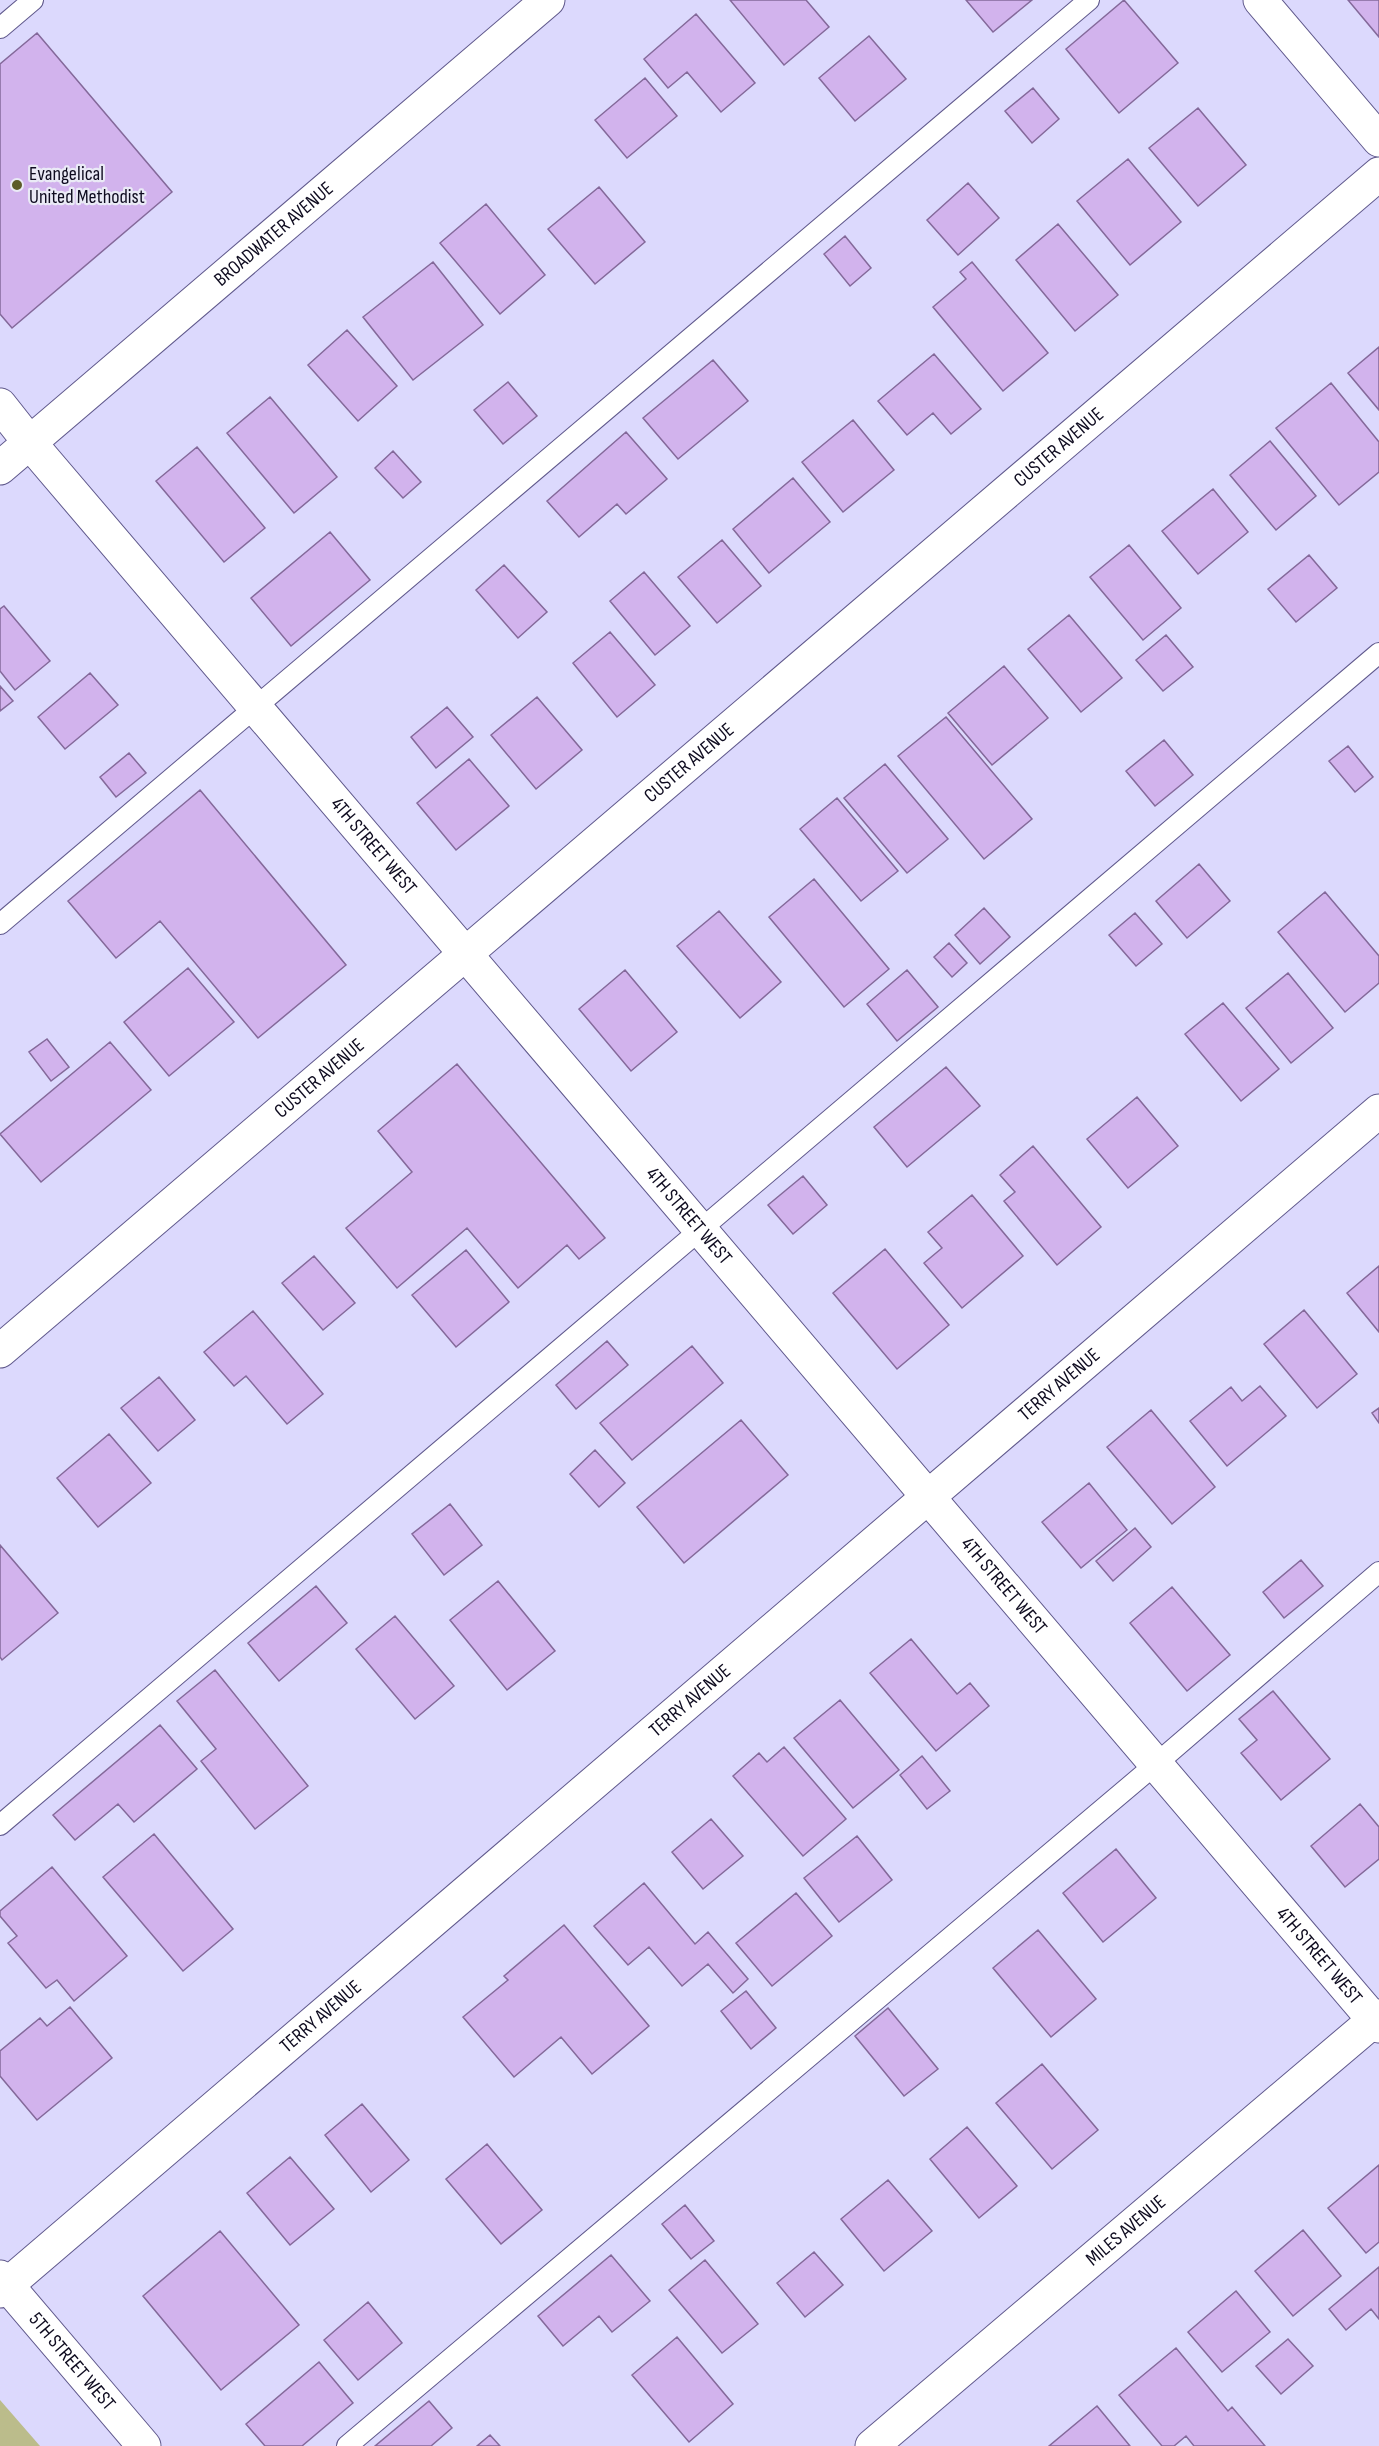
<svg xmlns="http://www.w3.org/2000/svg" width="1379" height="2446" viewBox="0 0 1379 2446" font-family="'Sofia Sans Condensed',sans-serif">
  <rect width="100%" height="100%" fill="#dcd9fd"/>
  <path fill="#bbbc8b" d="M0,2400L40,2446H0Z"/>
  <path fill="#d2b3ed" stroke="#84699a" stroke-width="1.5" d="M730,0H806L829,27L784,65Z
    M966,0H1032L993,32Z
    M1124,0L1178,63L1119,113L1066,49Z
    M1348,0H1379V37Z
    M696,14L755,83L721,112L687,72L668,88L644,59Z
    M37,33L172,192L12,328L0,314V64Z
    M869,36L906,79L855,121L819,78Z
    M645,78L677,116L627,158L595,120Z
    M1033,88L1059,119L1032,143L1005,111Z
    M1198,108L1246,165L1198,206L1149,148Z
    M1128,159L1181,222L1130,265L1077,201Z
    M968,183L999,218L958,255L927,220Z
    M599,187L645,242L595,284L548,229Z
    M486,204L545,275L500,314L440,243Z
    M1058,224L1118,295L1075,331L1016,260Z
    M845,236L871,268L850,286L824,254Z
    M433,262L483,325L413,380L363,317Z
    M972,262L1048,353L1003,391L933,307L966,279L960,272Z
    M347,330L397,386L358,421L308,365Z
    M1379,347V410L1348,373Z
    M934,354L981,409L951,434L933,413L907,435L878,401Z
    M713,360L748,401L678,459L643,418Z
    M508,382L537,416L503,444L474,410Z
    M1331,383L1379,442V472L1339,505L1276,428Z
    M270,397L337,477L294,513L227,433Z
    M853,420L894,470L843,512L802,462Z
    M626,432L667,479L626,514L617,504L579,537L547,501Z
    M1270,441L1316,496L1276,530L1230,475Z
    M197,447L265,528L224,562L156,481Z
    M393,451L421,482L403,498L375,468Z
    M793,478L830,522L769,573L733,529Z
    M1213,489L1248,532L1198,574L1162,531Z
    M330,532L370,580L291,646L251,598Z
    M722,540L761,586L717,623L678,577Z
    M1129,545L1181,608L1143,640L1090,577Z
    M1309,555L1337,588L1296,622L1268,589Z
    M504,565L547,612L518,638L476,590Z
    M644,572L690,626L655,655L610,601Z
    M4,606L50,661L15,690L0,671V609Z
    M1069,615L1122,678L1081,712L1028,649Z
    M610,632L655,685L617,717L573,663Z
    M1166,635L1193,667L1163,691L1136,660Z
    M1004,666L1048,718L992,765L948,713Z
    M90,673L118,705L65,749L38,717Z
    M0,686L13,701L0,711Z
    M537,697L582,750L536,789L491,735Z
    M447,707L473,737L436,768L411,737Z
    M946,717L1032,819L984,859L898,756Z
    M1164,740L1193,775L1155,806L1126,771Z
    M1348,746L1373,777L1355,792L1329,761Z
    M129,753L146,773L116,797L100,777Z
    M469,759L509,806L456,850L417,803Z
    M885,764L948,839L907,873L844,798Z
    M200,790L346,965L258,1038L160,921L116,958L68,901Z
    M837,798L898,871L861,901L800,829Z
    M1199,864L1230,901L1187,938L1156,901Z
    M814,879L889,969L844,1007L769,917Z
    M1325,892L1379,956V983L1345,1012L1278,932Z
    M984,908L1010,937L980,964L955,935Z
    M719,911L781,982L740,1018L677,946Z
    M1135,913L1162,944L1136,966L1109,935Z
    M949,943L967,963L952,977L934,957Z
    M188,968L234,1022L169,1076L124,1022Z
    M625,970L677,1032L631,1071L579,1009Z
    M907,970L938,1007L897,1041L867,1004Z
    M1288,973L1333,1028L1291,1063L1246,1008Z
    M1223,1003L1279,1069L1241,1101L1185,1034Z
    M47,1039L69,1067L51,1081L29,1052Z
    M110,1042L151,1090L41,1182L0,1134Z
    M457,1064L605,1238L579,1259L567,1245L518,1288L467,1228L397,1288L346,1228L412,1172L378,1131Z
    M946,1067L980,1106L907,1167L874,1127Z
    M1137,1097L1178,1146L1128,1188L1087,1139Z
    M1033,1146L1101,1227L1057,1265L1004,1201L1015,1192L1000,1175Z
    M803,1176L827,1205L793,1234L768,1205Z
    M972,1195L1023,1256L962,1308L924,1263L942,1248L928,1232Z
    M885,1249L949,1325L897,1369L833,1293Z
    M466,1250L509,1302L456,1347L412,1295Z
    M314,1256L355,1303L323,1330L282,1283Z
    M1379,1266V1332L1347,1293Z
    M1304,1310L1357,1374L1317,1408L1264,1344Z
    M253,1311L323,1394L287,1424L246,1376L234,1386L204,1352Z
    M607,1341L628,1365L576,1409L556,1385Z
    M692,1346L723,1383L632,1460L600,1423Z
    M159,1377L195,1420L158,1451L121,1408Z
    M1260,1386L1286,1416L1227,1466L1190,1421L1231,1387L1242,1401Z
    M1379,1408V1423L1372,1413Z
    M1151,1410L1215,1487L1172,1524L1107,1447Z
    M741,1420L788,1475L684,1563L637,1507Z
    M109,1434L151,1483L98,1527L57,1478Z
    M595,1450L625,1483L599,1507L570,1474Z
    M1089,1483L1127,1530L1081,1568L1042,1522Z
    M450,1504L482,1545L444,1575L412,1534Z
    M1135,1528L1151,1547L1113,1581L1096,1561Z
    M0,1545L58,1613L2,1660L0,1657Z
    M1301,1560L1323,1586L1284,1618L1263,1592Z
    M498,1581L555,1651L507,1690L450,1620Z
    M316,1586L347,1623L279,1681L248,1643Z
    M1172,1587L1230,1655L1187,1691L1130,1623Z
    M395,1616L454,1686L415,1719L356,1649Z
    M911,1639L957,1694L970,1683L989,1706L936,1751L870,1673Z
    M215,1670L308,1786L255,1829L201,1761L216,1749L177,1701Z
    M1273,1691L1330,1759L1281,1800L1241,1753L1257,1740L1239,1719Z
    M840,1700L899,1770L853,1808L794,1738Z
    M160,1725L197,1769L134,1822L118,1804L75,1840L53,1815Z
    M784,1747L846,1819L803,1856L733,1776L759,1753L767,1762Z
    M922,1756L950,1791L927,1809L900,1775Z
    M1360,1804L1379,1827V1859L1345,1887L1311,1846Z
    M711,1819L743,1856L703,1889L672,1852Z
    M154,1834L233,1929L183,1971L103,1877Z
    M857,1836L892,1880L839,1922L804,1878Z
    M1116,1849L1156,1898L1103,1942L1063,1893Z
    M52,1867L127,1956L74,2001L57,1980L46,1988L8,1943L17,1936L0,1916V1911Z
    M644,1883L695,1944L708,1932L748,1979L733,1993L708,1964L682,1986L649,1947L628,1965L594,1926Z
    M796,1893L832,1936L772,1986L736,1943Z
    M564,1925L649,2026L592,2074L561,2037L514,2077L463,2017L508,1980L504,1976Z
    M1038,1930L1096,1999L1051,2037L993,1968Z
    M746,1991L776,2028L751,2049L721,2011Z
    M70,2007L112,2058L37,2120L0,2076V2051L40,2018L47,2026Z
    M888,2008L938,2069L904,2096L855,2036Z
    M1042,2064L1098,2130L1052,2169L996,2103Z
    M362,2104L409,2160L371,2192L325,2135Z
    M967,2127L1017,2186L979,2218L930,2159Z
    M487,2144L542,2210L501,2244L446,2179Z
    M290,2157L334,2209L290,2245L247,2193Z
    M1379,2165V2242L1366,2253L1328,2208Z
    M888,2180L932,2231L884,2271L841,2219Z
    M685,2205L714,2241L691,2259L662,2224Z
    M1303,2230L1341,2276L1293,2316L1255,2271Z
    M220,2231L299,2325L221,2390L143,2296Z
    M814,2252L843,2285L805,2317L777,2283Z
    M611,2255L650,2301L612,2332L599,2316L563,2346L538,2316Z
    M705,2260L758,2324L722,2353L669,2290Z
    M1379,2267V2319L1371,2309L1346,2330L1329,2309Z
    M1236,2291L1270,2332L1222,2372L1188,2332Z
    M368,2302L402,2343L358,2380L324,2340Z
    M677,2337L733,2404L689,2442L632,2375Z
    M1288,2339L1313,2366L1281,2394L1256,2366Z
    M1176,2348L1228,2411L1232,2407L1265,2446H1194L1186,2436L1174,2446H1162L1119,2395Z
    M319,2362L353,2403L302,2446H265L246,2424Z
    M429,2401L452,2428L431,2446H375Z
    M1097,2406L1130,2446H1049Z
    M490,2435L500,2446H477Z"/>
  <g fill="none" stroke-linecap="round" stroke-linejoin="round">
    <g stroke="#60598c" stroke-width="22">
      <path id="service" d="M0,28L33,0
        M0,924L1089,0
        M0,1825L1379,653
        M347,2446L1156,1764L1379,1572"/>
    </g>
    <g stroke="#60598c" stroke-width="35">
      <g id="minor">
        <path d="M1260,0L1379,140"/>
        <path id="s1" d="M0,405L30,443L1379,2026"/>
        <path id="s2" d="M0,1351L1379,174"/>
        <path id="s3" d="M0,2291L1379,1111"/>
        <path id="s4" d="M872,2446L1379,2016"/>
      </g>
    </g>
    <g stroke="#60598c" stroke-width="35">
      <g id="tertiary">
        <path id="s5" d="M0,2277L144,2446"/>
      </g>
    </g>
    <g stroke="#60598c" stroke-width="35">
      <g id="secondary">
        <path id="s6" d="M0,468L548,0"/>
      </g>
    </g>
    <use href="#service" stroke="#fff" stroke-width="20"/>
    <use href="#minor" stroke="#fff" stroke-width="33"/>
    <use href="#tertiary" stroke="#fff" stroke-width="33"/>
    <use href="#secondary" stroke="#fff" stroke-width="33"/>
  </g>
  <circle fill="#5c5b28" stroke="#eaeaf6" stroke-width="2" cx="17" cy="185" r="6"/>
  <g text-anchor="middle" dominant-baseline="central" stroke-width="4.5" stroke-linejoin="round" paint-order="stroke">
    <g font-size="20" fill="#0e0b1f" stroke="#eaeaf6" text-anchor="start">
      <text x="29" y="174">Evangelical<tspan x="29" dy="23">United Methodist</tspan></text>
    </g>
    <g font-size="20" fill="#0e0b1f" stroke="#eaeaf6">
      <text stroke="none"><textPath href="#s6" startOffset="360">BROADWATER AVENUE</textPath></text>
      <text stroke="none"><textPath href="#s2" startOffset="1392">CUSTER AVENUE</textPath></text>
      <text stroke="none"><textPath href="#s2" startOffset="906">CUSTER AVENUE</textPath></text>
      <text stroke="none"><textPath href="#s1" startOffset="578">4TH STREET WEST</textPath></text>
      <text stroke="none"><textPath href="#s2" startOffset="420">CUSTER AVENUE</textPath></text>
      <text stroke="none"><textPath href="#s1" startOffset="1064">4TH STREET WEST</textPath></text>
      <text stroke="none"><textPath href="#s3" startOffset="1394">TERRY AVENUE</textPath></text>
      <text stroke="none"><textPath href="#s1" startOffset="1550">4TH STREET WEST</textPath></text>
      <text stroke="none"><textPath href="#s3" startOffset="908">TERRY AVENUE</textPath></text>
      <text stroke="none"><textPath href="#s1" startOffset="2036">4TH STREET WEST</textPath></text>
      <text stroke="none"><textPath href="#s3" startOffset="422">TERRY AVENUE</textPath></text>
      <text stroke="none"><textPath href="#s4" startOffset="333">MILES AVENUE</textPath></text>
      <text stroke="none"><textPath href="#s5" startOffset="111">5TH STREET WEST</textPath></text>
    </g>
  </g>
</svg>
